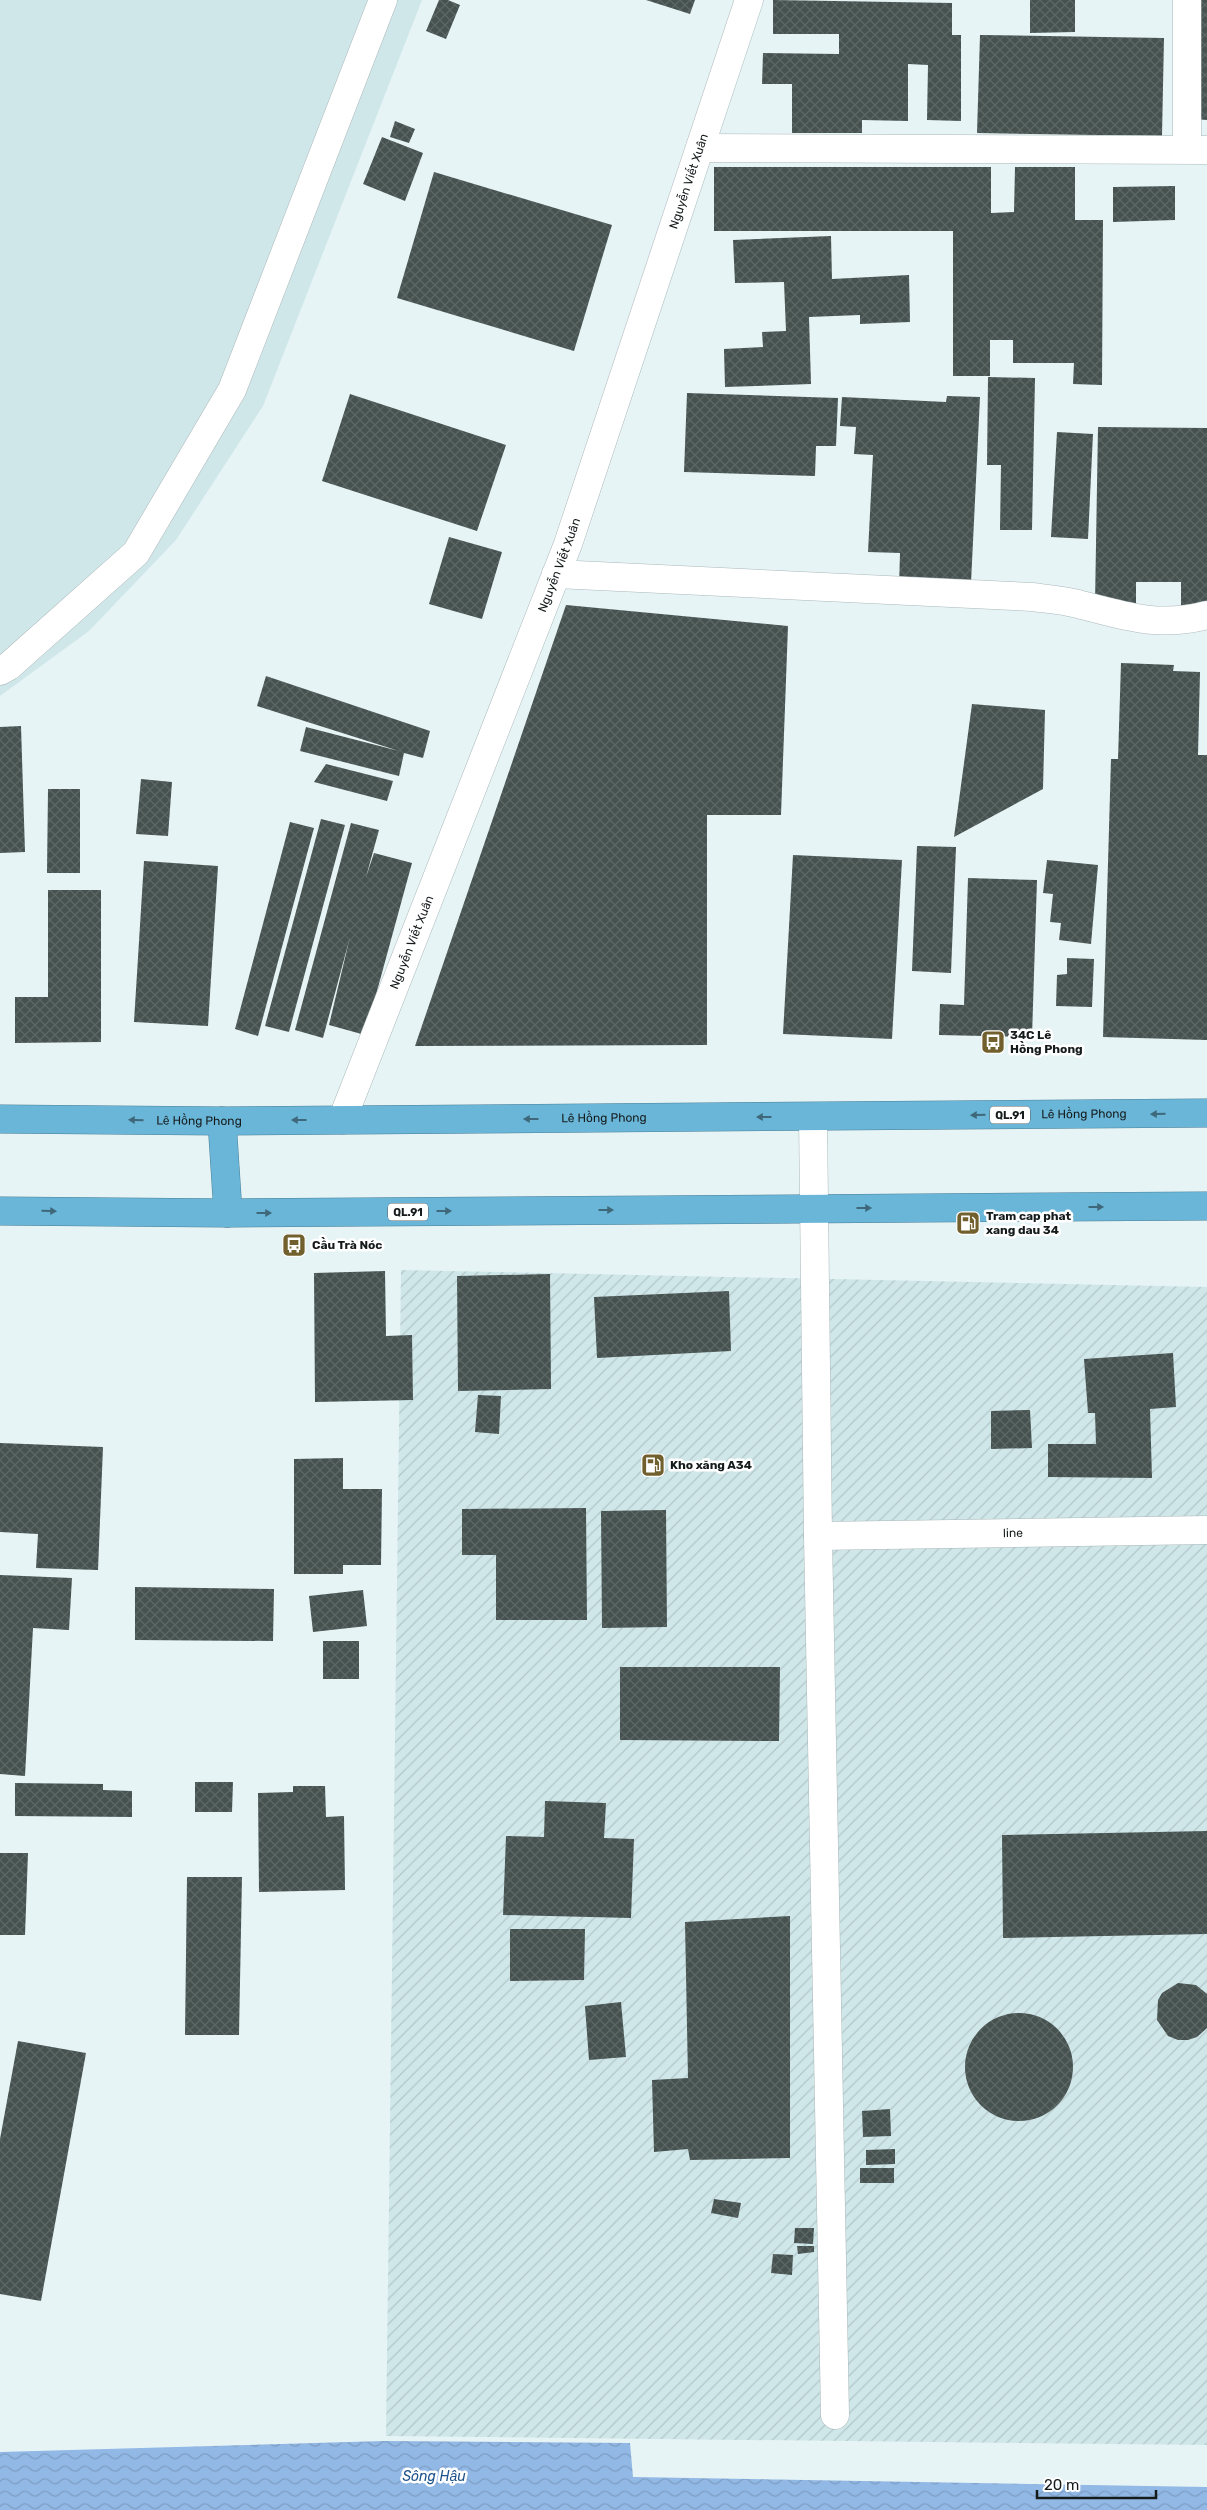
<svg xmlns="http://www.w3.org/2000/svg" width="1207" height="2510" viewBox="0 0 1207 2510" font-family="Rubik,sans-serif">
  <defs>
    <pattern id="industrial-furrows" width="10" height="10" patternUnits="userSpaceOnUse" patternTransform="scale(1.25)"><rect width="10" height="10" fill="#d0e7ea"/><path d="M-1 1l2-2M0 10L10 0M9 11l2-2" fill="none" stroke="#b2c6c8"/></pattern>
    <pattern id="water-waves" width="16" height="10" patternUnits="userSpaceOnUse" patternTransform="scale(1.25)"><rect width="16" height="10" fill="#92b8e5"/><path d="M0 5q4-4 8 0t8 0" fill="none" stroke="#7d9ec4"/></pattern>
    <pattern id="building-cross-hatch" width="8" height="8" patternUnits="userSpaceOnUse" patternTransform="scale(1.25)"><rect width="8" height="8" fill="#465250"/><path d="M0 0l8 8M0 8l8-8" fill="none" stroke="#5d6765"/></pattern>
  </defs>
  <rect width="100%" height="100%" fill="#e6f4f6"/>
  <path fill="#d0e7ea" d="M0,0H422L263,406L176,540L89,631L0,696Z"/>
  <path fill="url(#industrial-furrows)" d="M401,1270L1207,1287V2445L386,2436Z"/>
  <path fill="url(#water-waves)" d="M384,2441L630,2443L633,2477L1207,2487V2510H0V2452Z"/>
  <path fill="url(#building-cross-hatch)" d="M439,0H448L460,5L446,39L426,31Z
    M646,0H695L690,14Z
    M773,0L952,3V35H961V121L927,120L928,65L908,64V121L862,120V133H792V84H762L763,53L839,54V34H773Z
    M1030,0H1075V32L1030,33Z
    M1198,0H1207V120L1194,119Z
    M980,35L1164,38L1162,136L977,133Z
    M395,121L415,129L409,143L390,137Z
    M382,137L423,153L405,201L363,184Z
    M714,167H991V213L1014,212L1015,167H1075V220H1103L1102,385L1073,384L1074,363H1013V340H990V376H953V231H714Z
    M434,172L612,225L574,351L397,298Z
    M1175,186V220L1113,222V187Z
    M831,236L832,279L909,275L910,322L860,324V315L809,317L811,384L725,387L724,349L763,347L762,332L786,331L784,282L735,283L733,240Z
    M988,377L1035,378L1032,530H1000L1001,465H987Z
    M687,393L838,398L836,446H816L815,476L684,472Z
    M350,394L506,445L477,531L322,481Z
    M947,396L980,397L971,583L899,587L900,553L868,552L873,455L854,454L856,427L840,426L842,397L946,402Z
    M1098,427L1207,428V607H1181V582H1136V604H1095Z
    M1057,432L1093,434L1088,539L1051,537Z
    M449,537L502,552L482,619L429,604Z
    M566,605L788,626L781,815H707V1045L415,1046Z
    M1121,663L1174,665L1173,671L1200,672L1198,755H1207V1040L1103,1037L1111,759H1118Z
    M266,676L430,731L423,758L404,753L399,776L300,751L306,727L399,751L257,706Z
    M972,704L1045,710L1043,789L954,837Z
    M21,726L25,852L0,853V727Z
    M326,764L393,781L387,801L314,782Z
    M141,779L172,782L168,836L136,834Z
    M48,789H80V873H47Z
    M321,819L345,825L289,1032L265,1026Z
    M290,822L314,828L258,1036L235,1029Z
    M351,823L379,830L366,877L374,853L412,863L365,1035L329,1025L350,937L323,1038L295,1030Z
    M917,846L956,847L951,973L912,971Z
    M793,855L902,860L892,1039L783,1034Z
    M1047,860L1098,865L1091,944L1059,940L1061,923L1050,922L1053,894L1043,893Z
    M144,861L218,866L208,1026L134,1022Z
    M968,878L1037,880L1032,1037L939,1035L940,1004L964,1005Z
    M48,890H101V1042L15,1043V997H48Z
    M1067,958L1094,959L1092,1007L1056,1006L1057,975L1067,974Z
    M385,1271L386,1336L412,1335L413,1400L315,1402L314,1273Z
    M550,1274L551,1389L458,1391L457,1276Z
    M729,1291L731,1351L597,1358L594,1297Z
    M1173,1353L1176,1407L1150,1409L1152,1478L1048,1477V1444H1096L1095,1413H1088L1084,1359Z
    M478,1395L501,1396L499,1434L475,1432Z
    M1030,1410L1032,1448L991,1449V1411Z
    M0,1443L103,1447L98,1570L36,1568L38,1534L0,1532Z
    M343,1458V1489H382L381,1565H343V1574H294V1459Z
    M586,1508L587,1620H496V1555H462V1509Z
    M666,1510L667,1627L602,1628L601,1511Z
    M0,1575L72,1578L69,1630L33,1628L25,1776L0,1774Z
    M135,1587L274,1589L273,1641L135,1640Z
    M363,1590L367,1626L313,1632L309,1596Z
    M323,1641H359V1679H323Z
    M620,1667H780L779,1741L620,1740Z
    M195,1782H233L232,1812H195Z
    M15,1783L103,1784V1790L132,1791V1817L15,1816Z
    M293,1786H325L326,1817L344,1816L345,1890L259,1892L258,1793L293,1792Z
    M545,1801L606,1803L604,1838L634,1839L631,1918L503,1915L506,1836L544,1837Z
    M1207,1831V1934L1003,1938L1002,1835Z
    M0,1853H28L25,1935H0Z
    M187,1877H242L239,2035H185Z
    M790,1916V2158L690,2160L688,2149L654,2152L652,2080L688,2078L685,1922Z
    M510,1929H585L584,1980L510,1981Z
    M1178,1983L1196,1985L1207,1994V2028L1197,2037L1188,2040H1178L1168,2036L1157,2020L1158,2000L1162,1993Z
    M621,2002L626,2057L589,2060L585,2006Z
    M965 2067a54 54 0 1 1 108 0a54 54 0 1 1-108 0Z
    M18,2041L86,2053L41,2301L0,2294V2139Z
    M890,2109L891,2136L863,2137L862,2111Z
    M895,2149V2164L866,2165V2150Z
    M860,2168H894V2183H860Z
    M714,2199L741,2203L738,2218L711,2213Z
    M795,2228H814L813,2244L794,2243Z
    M797,2246H814V2252L798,2254Z
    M773,2254L793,2255L792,2275L771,2273Z"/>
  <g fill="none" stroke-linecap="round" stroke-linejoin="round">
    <g stroke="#abb8ba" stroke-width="29">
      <g id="minor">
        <path d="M1187,0V149"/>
        <path d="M700,148L1207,150"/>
        <path d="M556,574L1032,597C1048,599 1064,600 1078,604C1124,616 1159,628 1207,615"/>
        <path d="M0,671L9,666L136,553L232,390L383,0"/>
        <path d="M813,1117L818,1536L835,2415"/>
        <path id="s1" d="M342,1120L568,544L749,0"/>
        <path id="s2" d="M818,1536L1207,1530"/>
      </g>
    </g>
    <g stroke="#4c7f96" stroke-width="29">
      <g id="highway">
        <path id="s3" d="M0,1119L222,1121L1207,1113"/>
        <path d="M222,1121L228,1213"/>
        <path d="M0,1211L228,1213L1207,1206"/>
      </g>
    </g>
    <use href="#minor" stroke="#fff" stroke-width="28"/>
    <use href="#highway" stroke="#69b6d8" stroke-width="28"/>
  </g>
  <defs><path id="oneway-solid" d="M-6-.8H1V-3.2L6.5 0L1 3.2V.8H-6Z" transform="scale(1.25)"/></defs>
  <g fill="#3f687a">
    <use href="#oneway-solid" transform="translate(1158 1114) rotate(179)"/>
    <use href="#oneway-solid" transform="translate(978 1115) rotate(179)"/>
    <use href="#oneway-solid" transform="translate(764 1117) rotate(180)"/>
    <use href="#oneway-solid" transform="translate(531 1119) rotate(180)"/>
    <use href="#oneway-solid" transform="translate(136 1120) rotate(-179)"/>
    <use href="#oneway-solid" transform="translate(299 1120) rotate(180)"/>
    <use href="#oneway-solid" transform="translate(1096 1207)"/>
    <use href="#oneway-solid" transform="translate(864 1208)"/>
    <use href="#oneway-solid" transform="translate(606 1210)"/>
    <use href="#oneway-solid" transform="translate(49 1211) rotate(1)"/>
    <use href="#oneway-solid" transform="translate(444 1211)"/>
    <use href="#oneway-solid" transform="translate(264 1213)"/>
  </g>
  <defs>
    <g id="bus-square" transform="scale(1.25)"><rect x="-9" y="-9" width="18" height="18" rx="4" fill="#71602e" stroke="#fff"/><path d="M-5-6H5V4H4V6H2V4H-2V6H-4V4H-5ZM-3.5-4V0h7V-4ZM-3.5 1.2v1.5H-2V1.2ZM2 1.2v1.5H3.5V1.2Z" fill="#fff"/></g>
    <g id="fuel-square" transform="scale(1.25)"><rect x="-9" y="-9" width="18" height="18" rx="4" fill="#71602e" stroke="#fff"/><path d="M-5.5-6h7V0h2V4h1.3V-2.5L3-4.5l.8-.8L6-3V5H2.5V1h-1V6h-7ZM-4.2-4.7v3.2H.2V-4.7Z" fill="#fff"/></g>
  </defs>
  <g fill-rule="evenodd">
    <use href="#bus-square" x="993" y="1042"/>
    <use href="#fuel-square" x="968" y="1223"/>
    <use href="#bus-square" x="294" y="1245"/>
    <use href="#fuel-square" x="653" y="1465"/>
  </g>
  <g text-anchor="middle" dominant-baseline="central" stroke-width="5" stroke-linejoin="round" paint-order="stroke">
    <g fill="#fff" stroke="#5b5f5f" stroke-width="1">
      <rect x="990" y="1106.5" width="40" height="17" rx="4"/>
      <rect x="388" y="1203.5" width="40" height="17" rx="4"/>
    </g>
    <g font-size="11" font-weight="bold" fill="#151a1b">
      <text x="1010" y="1115">QL.91</text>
      <text x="408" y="1212">QL.91</text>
    </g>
    <g font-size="12" fill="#151a1b" stroke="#fff">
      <text stroke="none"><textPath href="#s1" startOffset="1001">Nguyễn Viết Xuân</textPath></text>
      <text stroke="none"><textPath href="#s1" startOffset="596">Nguyễn Viết Xuân</textPath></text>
      <text stroke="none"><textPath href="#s1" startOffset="191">Nguyễn Viết Xuân</textPath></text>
      <text stroke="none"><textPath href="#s3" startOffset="1084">Lê Hồng Phong</textPath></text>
      <text stroke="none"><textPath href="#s3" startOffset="604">Lê Hồng Phong</textPath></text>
      <text stroke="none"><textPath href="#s3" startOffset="199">Lê Hồng Phong</textPath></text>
      <text stroke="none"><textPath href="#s2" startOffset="195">line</textPath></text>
    </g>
    <g font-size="12" font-weight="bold" fill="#151a1b" stroke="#fff" text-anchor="start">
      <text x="1010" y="1035">34C Lê<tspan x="1010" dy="14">Hồng Phong</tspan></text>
      <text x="986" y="1216">Tram cap phat<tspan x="986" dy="14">xang dau 34</tspan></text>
      <text x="312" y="1245">Cầu Trà Nóc</text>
      <text x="670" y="1465">Kho xăng A34</text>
    </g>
    <g font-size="14" font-style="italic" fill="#20558c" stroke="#fff">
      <text x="434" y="2476">Sông Hậu</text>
    </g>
  </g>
  <path d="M1037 2490v8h119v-8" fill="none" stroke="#151a1b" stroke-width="2.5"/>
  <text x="1044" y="2490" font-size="15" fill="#151a1b" stroke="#ffffff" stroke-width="4" paint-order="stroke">20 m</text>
</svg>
